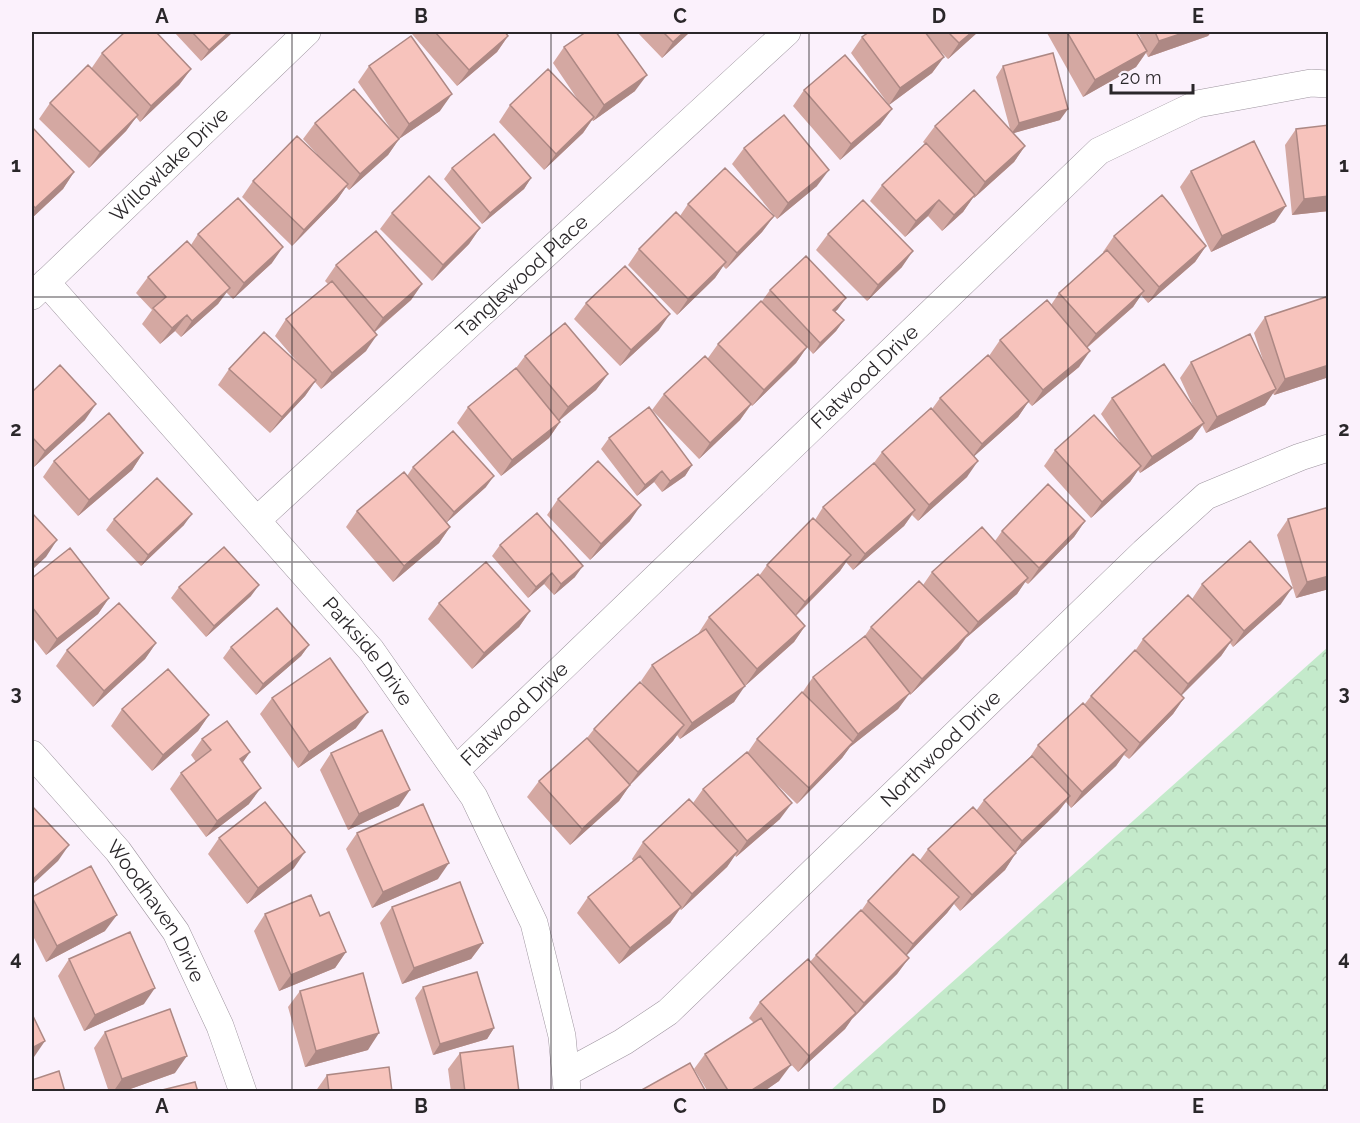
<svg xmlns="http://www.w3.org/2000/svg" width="1360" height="1123" viewBox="0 0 1360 1123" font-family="Raleway,sans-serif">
  <defs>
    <pattern id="forest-crowns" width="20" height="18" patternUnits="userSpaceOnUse" patternTransform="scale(1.5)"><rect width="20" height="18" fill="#c4eacb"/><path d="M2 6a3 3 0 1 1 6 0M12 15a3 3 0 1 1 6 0" fill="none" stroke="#a9c9ae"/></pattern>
  </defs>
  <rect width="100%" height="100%" fill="#fbf1fc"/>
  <path fill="url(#forest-crowns)" d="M1328,647V1091H830Z"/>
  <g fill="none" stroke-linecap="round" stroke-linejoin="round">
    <g stroke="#9d949e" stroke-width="28">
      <g id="minor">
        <path id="s1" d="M46,282L371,650L474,797L534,923L562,1036L567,1089"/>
        <path id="s2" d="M32,296L307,32"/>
        <path id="s3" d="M257,520L787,32"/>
        <path id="s4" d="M32,754L118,851L176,932L220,1026L243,1092"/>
        <path id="s5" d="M456,770L1099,151L1197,104L1311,83L1328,84"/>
        <path id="s6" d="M566,1073L623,1042L668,1012L1144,552L1206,496L1300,457L1328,448"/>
      </g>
    </g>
    <use href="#minor" stroke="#fff" stroke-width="27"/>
  </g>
  <path fill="#d4a8a2" d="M174,32H233L201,61Z
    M414,32H505L508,36L497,52L457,86L412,34Z
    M637,32H690L662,58Z
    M869,32H978L948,59L935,46L944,57L932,73L889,105L851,53L862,37Z
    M1047,33V32H1136L1142,41L1138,32H1211L1208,36L1148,57L1146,53L1136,67L1083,97Z
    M564,47L635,91L593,121L592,120L583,133L544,170L499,122L510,105L580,103L553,63Z
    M102,53L191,69L179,85L140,122L136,117L126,131L89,168L39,119L50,103L91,69Z
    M369,66L440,111L399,139L388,155L349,190L346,187L337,200L292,246L242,197L253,181L317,154L303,139L315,123L393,132L358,82Z
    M1003,66L1060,120L1013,133L1025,146L1014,162L974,198L973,197L963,212L942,231L928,216L905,237L870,201L882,185L925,144L923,142L935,126L1010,129L996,77Z
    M804,90L892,109L880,125L840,160L793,106Z
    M32,127L74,172L63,189L32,218Z
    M1296,129L1329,211L1292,215L1285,145Z
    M744,148L817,186L777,219L732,164Z
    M452,168L531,178L524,189L482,224L444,179Z
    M1191,171L1275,222L1211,252L1180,187Z
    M688,204L774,216L762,232L726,269L723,266L715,278L677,315L628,265L639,249L680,216Z
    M392,213L480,228L469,244L432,281L380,229Z
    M198,234L272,263L233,299L226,292L218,304L181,337L175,331L160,344L142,324L152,310L136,293L148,277L191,245Z
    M828,234L902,267L867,301L816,250Z
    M1114,236L1206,246L1195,262L1148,303L1141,295L1133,307L1087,348L1079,367L1032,406L1028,402L1018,417L974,456L967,477L918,521L912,515L904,526L853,570L846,562L840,571L796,616L805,626L794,642L745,686L743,683L734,702L680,739L677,735L673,741L630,785L619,801L570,845L527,797L539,781L587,738L594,729L645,687L641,681L652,665L698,634L709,617L759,576L767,565L815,520L823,507L873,464L882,452L932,409L940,398L1001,369L989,356L1000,340L1051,305L1059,293L1104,253L1103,252Z
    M336,265L422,284L411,300L375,332L366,351L321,389L315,382L305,396L270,433L218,385L229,369L299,364L275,336L286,319L328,284L325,281Z
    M770,290L838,309L835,311L844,320L836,331L813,354L807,347L796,363L752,406L751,405L740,420L699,459L652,410L664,394L708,358L718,344L762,301Z
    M586,303L659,330L620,366L574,319Z
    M1329,306V377L1274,395L1273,393L1265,405L1206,433L1202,425L1192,439L1140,473L1138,470L1130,482L1091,518L1044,466L1055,450L1120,442L1101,414L1112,398L1194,408L1180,378L1191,362L1263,360L1254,333L1265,317Z
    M525,356L608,374L596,390L559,421L560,422L549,438L501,476L457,423L468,407L516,368Z
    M32,392L85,420L34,467L32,465Z
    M609,438L692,465L685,476L662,492L654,482L637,496L601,449Z
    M143,453L132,470L78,516L43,477L54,461Z
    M413,467L486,487L447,522L450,527L439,543L393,582L346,527L357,511L407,476Z
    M558,499L630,521L590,560L547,515Z
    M1329,507V589L1296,598L1277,535L1288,519Z
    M114,519L184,525L141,566L106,530Z
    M1085,521L1074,537L1028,584L1025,582L1017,594L966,638L958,649L910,695L909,693L898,709L850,747L842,758L797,804L770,778L780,819L736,857L735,855L727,867L681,910L680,909L670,923L619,964L577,913L588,897L633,861L632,859L643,842L693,803L703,789L748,752L757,739L802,693L813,677L864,637L871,627L923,585L932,572L995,541L1002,531Z
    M500,545L575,577L554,595L544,584L528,598L492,556Z
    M32,578L109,598L98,614L46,655L32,637Z
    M1202,584L1281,604L1233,647L1230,643L1221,656L1181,695L1184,698L1173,714L1129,759L1124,755L1116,766L1071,808L1066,802L1058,812L1016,852L1005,870L960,911L954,904L947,913L906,956L909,958L897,974L852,1019L845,1029L798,1072L788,1061L779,1081L763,1092H708L694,1069L705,1054L754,1023L749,1018L760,1002L810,962L816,955L861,911L868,901L920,860L928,849L976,811L984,800L1030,757L1038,745L1084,705L1091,696L1135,651L1143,639L1192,599Z
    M179,587L251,596L206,637L171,598Z
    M439,603L530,611L519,627L472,669L428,619Z
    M156,643L145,659L93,707L56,666L67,650Z
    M309,645L301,656L256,695L223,658L231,647Z
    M272,698L356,728L298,768L260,714Z
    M122,709L209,715L198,731L152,771L111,726Z
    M202,739L250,752L242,763L249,804L206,837L170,789L181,773L196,762L191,755Z
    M331,753L399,806L348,830L320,770Z
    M357,833L438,879L372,908L346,849Z
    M219,838L294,868L247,904L208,854Z
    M32,897L105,931L46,962L32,934Z
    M392,907L483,943L471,959L402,984L380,923Z
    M265,914L346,952L335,968L279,991L254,931Z
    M69,959L144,1004L84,1031L58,976Z
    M423,987L494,1028L487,1039L433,1055L415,998Z
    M300,991L368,1050L305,1067L288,1007Z
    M105,1032L175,1073L122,1092H109L94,1048Z
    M460,1053L519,1092H451L448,1069Z
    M327,1075L392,1092H315Z"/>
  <path fill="#ad8884" d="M229,32H233L201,61L209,50Z
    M684,32H690L662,58L673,42Z
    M972,32H978L948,59L959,43Z
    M1186,32H1211L1208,36L1148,57L1159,41Z
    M508,36L497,52L457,86L469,70Z
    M1147,51L1136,67L1083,97L1095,80Z
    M944,57L932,73L889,105L900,88Z
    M191,69L179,85L140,122L151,106Z
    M647,75L635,91L593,121L604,105Z
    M452,94L440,111L399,139L388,155L349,190L360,174L398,140L409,124Z
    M892,109L880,125L840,160L851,144Z
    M1068,109L1060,120L1011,134L1019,123Z
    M138,115L126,131L89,168L100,152Z
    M594,117L583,133L544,170L556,154Z
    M1025,146L1014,162L974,198L985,182Z
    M829,170L817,186L777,219L788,203Z
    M74,172L63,189L32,218V214L35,208Z
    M531,178L524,189L482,224L490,213Z
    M348,184L337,200L292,246L304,230Z
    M975,195L963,212L942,231L954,215Z
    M1329,196V211L1292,215L1304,199Z
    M939,200L928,216L905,237L916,221Z
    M1286,206L1275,222L1211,252L1222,236Z
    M774,216L762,232L726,269L737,253Z
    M480,228L469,244L432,281L443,265Z
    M1206,246L1195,262L1148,303L1159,287Z
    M283,247L272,263L233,299L244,283Z
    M913,251L902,267L867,301L878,285Z
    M726,262L715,278L677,315L688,299Z
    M422,284L411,300L372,334L383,318Z
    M230,288L218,304L181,337L192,321Z
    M1144,291L1133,307L1084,350L1096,334Z
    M846,298L838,309L826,321L833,310Z
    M670,314L659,330L620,366L631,350Z
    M187,315L175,331L160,344L172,328Z
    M844,320L836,331L813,354L820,343Z
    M377,335L366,351L321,389L332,373Z
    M807,347L796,363L752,406L764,390Z
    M1090,351L1079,367L1032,406L1043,390Z
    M1329,365V377L1274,395L1285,379Z
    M608,374L596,390L556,423L568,407Z
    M316,380L305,396L270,433L282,417Z
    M1276,389L1265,405L1206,433L1217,417Z
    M1029,401L1018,417L970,460L982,444Z
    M96,404L85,420L34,467L45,451Z
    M751,404L740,420L699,459L710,443Z
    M560,422L549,438L501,476L512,460Z
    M1204,423L1192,439L1140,473L1152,457Z
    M143,453L132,470L78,516L89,500Z
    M978,461L967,477L918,521L929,505Z
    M692,465L685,476L662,492L670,481Z
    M1141,466L1130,482L1091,518L1102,502Z
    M662,471L654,482L637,496L645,485Z
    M494,476L486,487L446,523L454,512Z
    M641,505L630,521L590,560L601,544Z
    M915,510L904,526L853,570L865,554Z
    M192,514L184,525L141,566L148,555Z
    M1085,521L1074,537L1028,584L1039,568Z
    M450,527L439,543L393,582L404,566Z
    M57,540L46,557L32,570V564Z
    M851,555L840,571L793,618L805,602Z
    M583,566L575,577L554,595L561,584Z
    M552,573L544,584L528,598L536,587Z
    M1329,576V589L1296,598L1307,582Z
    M1028,578L1017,594L966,638L978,622Z
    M259,585L251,596L206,637L214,626Z
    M1292,588L1281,604L1233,647L1244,631Z
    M109,598L98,614L46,655L57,639Z
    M530,611L519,627L472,669L484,653Z
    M805,626L794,642L745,686L757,669Z
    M969,633L958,649L910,695L922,679Z
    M1232,640L1221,656L1177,700L1188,684Z
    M156,643L145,659L93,707L104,691Z
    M309,645L301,656L256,695L263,684Z
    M745,686L734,702L680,739L692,723Z
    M910,693L898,709L850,747L842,758L797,804L809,788L848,748L858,734Z
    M1184,698L1173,714L1129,759L1140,743Z
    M368,712L356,728L298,768L309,752Z
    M209,715L198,731L152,771L163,755Z
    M684,725L673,741L627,788L638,772Z
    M1127,750L1116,766L1071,808L1082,792Z
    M250,752L239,768L240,759Z
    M630,785L619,801L570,845L582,829Z
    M261,788L249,804L206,837L217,821Z
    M410,790L399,806L348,830L359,814Z
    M1070,796L1058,812L1011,857L1022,841Z
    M792,803L780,819L736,857L747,841Z
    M69,845L58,861L32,885V880Z
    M738,851L727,867L681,910L692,894Z
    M305,852L294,868L247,904L258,888Z
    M1016,853L1005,870L960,911L972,895Z
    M449,863L438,879L372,908L383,892Z
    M959,897L947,913L902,960L913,944Z
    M681,907L670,923L619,964L630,948Z
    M117,915L105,931L46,962L57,946Z
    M483,943L471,959L402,984L414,968Z
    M346,952L335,968L279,991L291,975Z
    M909,958L897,974L852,1019L864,1003Z
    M155,988L144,1004L84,1031L95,1015Z
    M856,1013L845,1029L798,1072L809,1056Z
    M494,1028L487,1039L433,1055L440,1044Z
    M379,1033L368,1050L305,1067L316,1051Z
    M45,1041L34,1057L32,1059V1048Z
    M187,1056L175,1073L122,1092H113L122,1079Z
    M791,1065L779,1081L763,1092H749Z"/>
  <path fill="#f7c3bc" stroke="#ad8884" stroke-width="1.5" d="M125,32H156L191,69L151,106L102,53Z
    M192,32H229L209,50Z
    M435,32H505L508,36L469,70Z
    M586,32H616L647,75L604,105L564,47Z
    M663,32H684L673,42Z
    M869,32H925L944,57L900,88L862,37Z
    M948,32H972L959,43Z
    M1067,32H1136L1147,51L1095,80Z
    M1155,32H1186L1159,41Z
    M411,36L452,94L409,124L369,66Z
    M1053,53L1068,109L1019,123L1003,66Z
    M845,55L892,109L851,144L804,90Z
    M88,65L138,115L100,152L50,103Z
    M548,69L594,117L556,154L510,105Z
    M354,89L399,139L360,174L315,123Z
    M974,90L1025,146L985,182L935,126Z
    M784,115L829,170L788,203L744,148Z
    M1329,125V196L1304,199L1296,129Z
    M32,127L74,172L35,208L32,204Z
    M494,134L531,178L490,213L452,168Z
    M297,136L348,184L304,230L253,181Z
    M1254,141L1286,206L1222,236L1191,171Z
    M926,143L975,195L954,215L939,200L916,221L882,185Z
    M725,168L774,216L737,253L688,204Z
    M429,176L480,228L443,265L392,213Z
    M1162,195L1206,246L1159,287L1114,236Z
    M238,198L283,247L244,283L198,234Z
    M863,200L913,251L878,285L828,234Z
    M676,212L726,262L688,299L639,249Z
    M376,231L422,284L383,318L336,265Z
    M187,241L230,288L192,321L187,315L172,328L153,308L166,297L148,277Z
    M1107,250L1144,291L1096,334L1059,293Z
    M806,256L846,298L833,310L844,320L820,343L770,290Z
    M625,266L670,314L631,350L586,303Z
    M332,281L377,335L332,373L286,319Z
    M1326,297L1329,306V365L1285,379L1265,317Z
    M1047,300L1090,351L1043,390L1000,340Z
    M761,301L807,347L764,390L718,344Z
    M565,323L608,374L568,407L525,356Z
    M264,332L316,380L282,417L229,369Z
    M1250,334L1276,389L1217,417L1191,362Z
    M988,355L1029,401L982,444L940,398Z
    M705,356L751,404L710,443L664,394Z
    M1164,364L1204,423L1152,457L1112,398Z
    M60,365L96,404L45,451L32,437V392Z
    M516,368L560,422L512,460L468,407Z
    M649,407L692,465L670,481L662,471L645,485L609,438Z
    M931,408L978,461L929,505L882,452Z
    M109,413L143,453L89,500L54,461Z
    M1094,415L1141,466L1102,502L1055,450Z
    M453,431L494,476L454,512L413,467Z
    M598,461L641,505L601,544L558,499Z
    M874,463L915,510L865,554L823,507Z
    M404,472L450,527L404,566L357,511Z
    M157,478L192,514L148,555L114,519Z
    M1048,484L1085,521L1039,568L1002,531Z
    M1329,507V576L1307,582L1288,519Z
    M32,513L57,540L32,564Z
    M537,513L583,566L561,584L552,573L536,587L500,545Z
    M813,518L851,555L805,602L767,565Z
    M982,527L1028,578L978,622L932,572Z
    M1250,541L1292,588L1244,631L1202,584Z
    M224,547L259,585L214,626L179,587Z
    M70,548L109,598L57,639L32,607V578Z
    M486,562L530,611L484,653L439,603Z
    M758,574L805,626L757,669L709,617Z
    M919,581L969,633L922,679L871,627Z
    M1188,595L1232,640L1188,684L1143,639Z
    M119,603L156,643L104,691L67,650Z
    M277,608L309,645L263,684L231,647Z
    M706,629L745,686L692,723L652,665Z
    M865,636L910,693L858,734L813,677Z
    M1135,650L1184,698L1140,743L1091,696Z
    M330,658L368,712L309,752L272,698Z
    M168,669L209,715L163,755L122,709Z
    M640,682L684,725L638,772L594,729Z
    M802,692L853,742L809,788L757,739Z
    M1083,703L1127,750L1082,792L1038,745Z
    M227,721L250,752L240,759L261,788L217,821L181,773L211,750L202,739Z
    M382,730L410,790L359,814L331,753Z
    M587,738L630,785L582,829L539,781Z
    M747,752L792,803L747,841L703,789Z
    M1032,756L1070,796L1022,841L984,800Z
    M689,799L738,851L692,894L643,842Z
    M265,802L305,852L258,888L219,838Z
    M423,804L449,863L383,892L357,833Z
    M32,806L69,845L32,880Z
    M973,807L1016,853L972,895L928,849Z
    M913,854L959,897L913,944L868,901Z
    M640,856L681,907L630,948L588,897Z
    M91,866L117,915L57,946L32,897Z
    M460,882L483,943L414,968L392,907Z
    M311,895L320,916L329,912L346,952L291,975L265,914Z
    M861,910L909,958L864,1003L816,955Z
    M130,932L155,988L95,1015L69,959Z
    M808,959L856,1013L809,1056L760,1002Z
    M477,972L494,1028L440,1044L423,987Z
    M363,973L379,1033L316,1051L300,991Z
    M170,1009L187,1056L122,1079L105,1032Z
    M32,1014L45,1041L32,1048Z
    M761,1018L791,1065L749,1092H729L705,1054Z
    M513,1046L519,1092H465L460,1053Z
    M690,1063L706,1092H638Z
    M389,1067L392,1092H329L327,1075Z
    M59,1071L65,1092H32V1080Z
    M195,1082L198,1092H154Z"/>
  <path fill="none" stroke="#2a272a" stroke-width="1.5" stroke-opacity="0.55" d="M292,32V1092M551,32V1092M809,32V1092M1068,32V1092M32,297H1328M32,562H1328M32,826H1328"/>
  <g text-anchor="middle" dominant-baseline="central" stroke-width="4.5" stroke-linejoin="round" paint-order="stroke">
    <g font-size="20" fill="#2a272a" stroke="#fbf1fc">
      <text stroke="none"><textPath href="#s2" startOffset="190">Willowlake Drive</textPath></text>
      <text stroke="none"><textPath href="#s3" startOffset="360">Tanglewood Place</textPath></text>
      <text stroke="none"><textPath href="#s5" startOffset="567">Flatwood Drive</textPath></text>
      <text stroke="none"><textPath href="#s1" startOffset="490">Parkside Drive</textPath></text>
      <text stroke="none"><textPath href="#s5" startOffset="81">Flatwood Drive</textPath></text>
      <text stroke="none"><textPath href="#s6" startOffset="498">Northwood Drive</textPath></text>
      <text stroke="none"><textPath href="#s4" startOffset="201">Woodhaven Drive</textPath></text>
    </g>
  </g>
  <rect width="1360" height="1123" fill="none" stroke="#fbf1fc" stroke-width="66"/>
  <path d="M1111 84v9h82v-9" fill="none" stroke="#2a272a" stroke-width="3"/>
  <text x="1120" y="84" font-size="18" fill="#2a272a" stroke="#fbf1fc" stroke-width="4.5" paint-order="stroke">20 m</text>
  <rect x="33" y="33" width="1294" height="1057" fill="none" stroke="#2a272a" stroke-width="2"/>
  <g font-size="20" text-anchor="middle" font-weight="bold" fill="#2a272a">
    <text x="162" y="23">A</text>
    <text x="421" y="23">B</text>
    <text x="680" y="23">C</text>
    <text x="939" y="23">D</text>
    <text x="1198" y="23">E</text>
    <text x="16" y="172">1</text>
    <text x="1344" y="172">1</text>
    <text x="16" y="436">2</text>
    <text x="1344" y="436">2</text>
    <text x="16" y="700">3</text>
    <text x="1344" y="700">3</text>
    <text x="16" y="965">4</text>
    <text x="1344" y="965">4</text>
    <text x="162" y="1113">A</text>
    <text x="421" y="1113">B</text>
    <text x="680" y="1113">C</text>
    <text x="939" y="1113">D</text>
    <text x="1198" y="1113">E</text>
  </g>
</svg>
